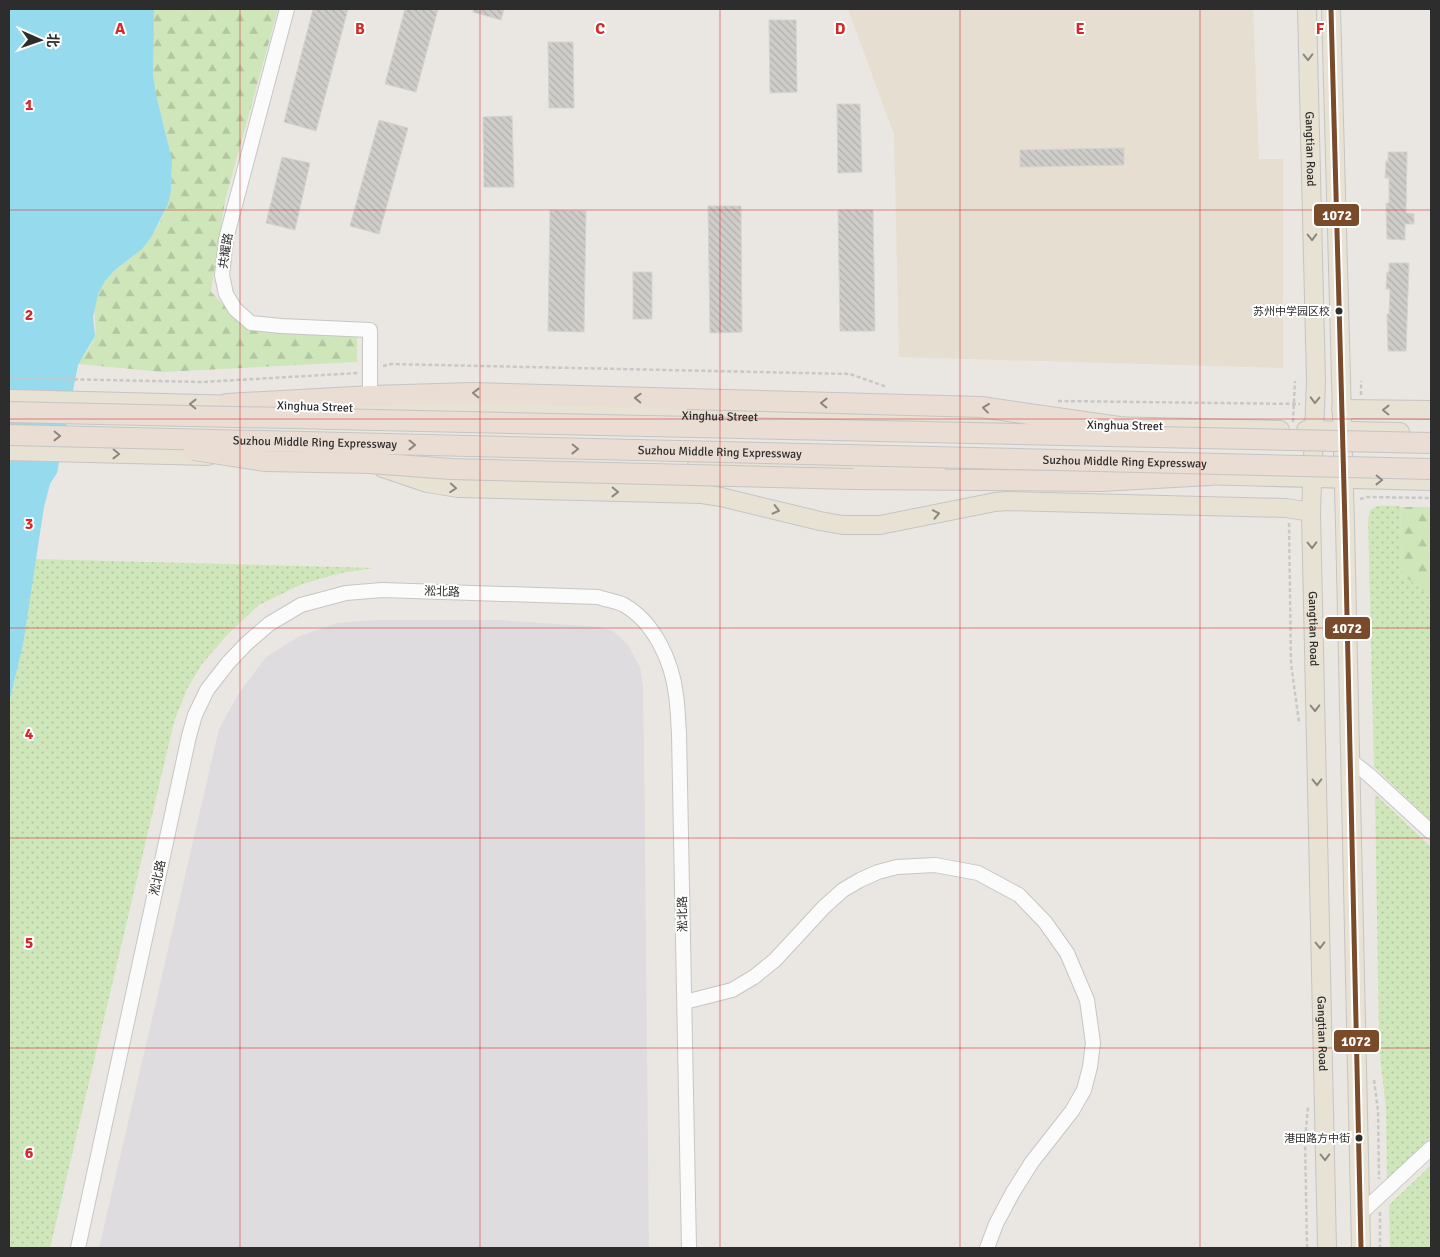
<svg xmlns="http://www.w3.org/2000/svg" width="1440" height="1257" viewBox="0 0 1440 1257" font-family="Signika,'Noto Sans SC',sans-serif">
  <defs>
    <pattern id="grass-dots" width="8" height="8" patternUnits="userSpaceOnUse" patternTransform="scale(1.25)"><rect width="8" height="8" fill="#cfe6bb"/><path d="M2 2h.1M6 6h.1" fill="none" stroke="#b2c6a1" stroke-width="1.8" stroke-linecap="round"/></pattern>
    <pattern id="forest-firs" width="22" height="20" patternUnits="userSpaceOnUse" patternTransform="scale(1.25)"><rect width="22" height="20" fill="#cfe6bb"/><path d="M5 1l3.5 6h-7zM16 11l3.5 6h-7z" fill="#b2c6a1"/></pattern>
    <pattern id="building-back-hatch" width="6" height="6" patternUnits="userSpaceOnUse" patternTransform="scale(1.25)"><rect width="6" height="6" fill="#cfcdc9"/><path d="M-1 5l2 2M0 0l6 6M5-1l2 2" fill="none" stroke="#b2b0ad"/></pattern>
  </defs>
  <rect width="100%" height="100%" fill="#eae7e2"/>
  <path fill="#dedcde" d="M376,620H499L599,627L613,631L628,645L640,667L643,687L644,749L649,1248H99L219,729L239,693L266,657L300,636L337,623Z"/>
  <path fill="#e5ded1" d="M848,9H1253L1259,159H1283V368L899,357L894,135Z"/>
  <path fill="url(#grass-dots)" d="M1377,506H1400L1402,574L1431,597V821L1374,767L1368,521L1370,510Z
    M35,559L375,568L341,573L302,584L259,605L228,634L202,664L187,689L174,722L50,1248H9V703L23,645Z
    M1375,794L1431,847V1137L1387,1179L1386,1110L1379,1045Z
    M1431,1165V1248H1390L1389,1205Z"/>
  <path fill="url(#forest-firs)" d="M154,9H278L225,201L211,292L245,327L357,334V362L163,372L78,364C83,357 94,342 95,335C97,320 91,310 98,293C108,272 124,265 140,250C148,242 155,232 160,222C177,187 173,159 163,122C160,113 157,103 155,93C151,65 153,37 154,9Z
    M1400,507H1431V597L1402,574Z"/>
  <path fill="#95dbed" d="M9,9H154L153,75L156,95L172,159L171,190L168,204L152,236L142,249L115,270L105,281L98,294L93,317L95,336L78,365L57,473L50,484L44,507L23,645L9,703Z"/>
  <path fill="url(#building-back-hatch)" stroke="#d5d3ce" d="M313,9H348L316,131L284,122Z
    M405,9H438L416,92L385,84Z
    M473,9H504L501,20L473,12Z
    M769,20H796L797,92L770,93Z
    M548,42H573L574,108H549Z
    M837,104H860L862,172L838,173Z
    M512,116L514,187H484L483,117Z
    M379,120L408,128L379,234L350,226Z
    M1124,148V165L1020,167V150Z
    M1388,152H1407L1406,213L1414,214V224H1405V240L1387,239L1386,203H1389V178H1385L1386,161H1388Z
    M282,157L310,163L295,230L266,223Z
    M708,206H741L742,332L710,333Z
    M550,210L586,211L584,332L548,331Z
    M838,210H873L875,331H840Z
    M1389,263H1409L1406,351H1388L1387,314H1389L1390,289H1386L1387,272H1389Z
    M633,272H652V319H633Z"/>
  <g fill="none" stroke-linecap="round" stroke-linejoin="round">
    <g stroke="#c6c6c5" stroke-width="16">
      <path id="minor" d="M287,9L226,239L222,275L226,294L235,309L251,323L281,326L370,330V404
        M1350,760L1369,775L1431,832
        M685,1002L732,990L754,977L775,960L824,907L843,890L860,880L878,872L897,867L935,865L978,873L1019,895L1045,922L1067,953L1087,1000L1093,1043L1090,1067L1084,1090L1072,1111L1032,1162L1013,1192L996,1224L987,1248
        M1360,1214L1431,1148
        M78,1248L189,736L195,715L207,690L228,663L246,644L269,624L301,605L346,593L382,590L598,597C606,600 616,601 624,605C654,622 672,661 676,695C678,708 678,721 679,733L689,1248"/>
    </g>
    <g stroke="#c6c4c3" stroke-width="20">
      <g id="major">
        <path id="s1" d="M1307,9L1316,381L1311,512L1327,1248"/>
        <path d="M1331,9L1345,525L1361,1248"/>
        <path d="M9,399L241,405"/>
        <path id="s2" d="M319,407L1050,424"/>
        <path d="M1341,409L1431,410"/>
        <path d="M1106,426L1280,430"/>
        <path d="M1306,430L1400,432"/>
        <path d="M9,451L208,456"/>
        <path d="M697,465L936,470"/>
        <path d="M383,468L427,483L458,488L702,494L721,497L820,521L843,525H880L995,502L1007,501L1286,508L1311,512"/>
        <path d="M1197,475L1431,481"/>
      </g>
    </g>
    <g stroke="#c6c4c3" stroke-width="22">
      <path id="highway" d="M227,404L371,396L472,393L687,399
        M853,479L1101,481L1210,475"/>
    </g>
    <path stroke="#c8c8c8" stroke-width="2.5" stroke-dasharray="4 2.5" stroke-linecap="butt" d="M383,366L391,364L850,374L887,387
      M9,378L203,382L358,373
      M1361,395V381
      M1058,401L1300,404
      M1293,422L1295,381
      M1360,499L1367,497L1431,498
      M1289,523L1291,664L1299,722
      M1374,1080L1378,1111L1379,1179
      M1380,1212V1248
      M1307,1248L1305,1139L1308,1107"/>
    <use href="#minor" stroke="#fcfbfb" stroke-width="14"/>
    <use href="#major" stroke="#e8e2d4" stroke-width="18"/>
    <use href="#highway" stroke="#eaddd4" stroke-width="20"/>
    <g stroke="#c6c4c3" stroke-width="22" stroke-linecap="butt">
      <g id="highway-bridge">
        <path d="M687,399L981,407L1119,427"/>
        <path d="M9,412L1431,443"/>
        <path id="s3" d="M9,435L1431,469"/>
        <path d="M194,450L265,461L370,463L451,469L853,479"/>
      </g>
    </g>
    <use href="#highway-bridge" stroke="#eaddd4" stroke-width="20"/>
    <g stroke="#fff" stroke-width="9">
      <path id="bus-1" d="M1331,9L1345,525L1361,1248"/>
    </g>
    <use href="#bus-1" stroke="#7a4b2a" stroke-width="5"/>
  </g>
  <defs><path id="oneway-chevron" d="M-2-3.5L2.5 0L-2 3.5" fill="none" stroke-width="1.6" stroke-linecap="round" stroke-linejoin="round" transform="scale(1.25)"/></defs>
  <g stroke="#8a8880">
    <use href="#oneway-chevron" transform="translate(1308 57) rotate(89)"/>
    <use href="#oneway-chevron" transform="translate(1312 237) rotate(89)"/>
    <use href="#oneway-chevron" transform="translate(1315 400) rotate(92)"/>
    <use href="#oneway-chevron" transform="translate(193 404) rotate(-179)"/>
    <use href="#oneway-chevron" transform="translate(1386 410) rotate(-179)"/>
    <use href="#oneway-chevron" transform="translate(116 454) rotate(1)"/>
    <use href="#oneway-chevron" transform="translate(1379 480) rotate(1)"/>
    <use href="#oneway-chevron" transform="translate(453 488) rotate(4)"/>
    <use href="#oneway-chevron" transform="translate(615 492) rotate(1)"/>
    <use href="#oneway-chevron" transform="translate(776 510) rotate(14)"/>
    <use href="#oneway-chevron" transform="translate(936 514) rotate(-11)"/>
    <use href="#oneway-chevron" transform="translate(1312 545) rotate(89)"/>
    <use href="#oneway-chevron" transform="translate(1315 708) rotate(89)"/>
    <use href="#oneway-chevron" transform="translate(1317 782) rotate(89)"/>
    <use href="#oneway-chevron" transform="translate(1320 945) rotate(89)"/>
    <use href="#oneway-chevron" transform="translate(1325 1157) rotate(89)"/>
  </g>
  <g stroke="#8c8580">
    <use href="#oneway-chevron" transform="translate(476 393) rotate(-179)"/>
    <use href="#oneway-chevron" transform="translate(638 398) rotate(-178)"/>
    <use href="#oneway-chevron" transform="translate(824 403) rotate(-179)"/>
    <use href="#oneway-chevron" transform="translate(986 408) rotate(-173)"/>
    <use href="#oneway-chevron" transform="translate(57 436) rotate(1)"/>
    <use href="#oneway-chevron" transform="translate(412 445) rotate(1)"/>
    <use href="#oneway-chevron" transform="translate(575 449) rotate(1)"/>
  </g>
  <path fill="none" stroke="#d62828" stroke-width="1" stroke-opacity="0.55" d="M240,9V1248M480,9V1248M720,9V1248M960,9V1248M1200,9V1248M9,210H1431M9,419H1431M9,628H1431M9,838H1431M9,1048H1431"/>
  <g fill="#2d2d2d" stroke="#fff" stroke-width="2">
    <circle cx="1339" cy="311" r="4.5"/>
    <circle cx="1359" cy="1138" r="4.5"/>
  </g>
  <g text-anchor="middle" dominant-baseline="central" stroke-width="4" stroke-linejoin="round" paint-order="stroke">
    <g font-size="11" fill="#2d2d2d" stroke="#fff" text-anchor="end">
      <text x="1330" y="311">苏州中学园区校</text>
      <text x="1350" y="1138">港田路方中街</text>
    </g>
    <g font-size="12" fill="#2d2d2d" stroke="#fff">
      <text stroke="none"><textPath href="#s1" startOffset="140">Gangtian Road</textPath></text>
      <text transform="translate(226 251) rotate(-81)">共耀路</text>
      <text transform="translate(315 407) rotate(2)">Xinghua Street</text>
      <text stroke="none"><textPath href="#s2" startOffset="401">Xinghua Street</textPath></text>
      <text transform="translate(1125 426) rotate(1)">Xinghua Street</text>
      <text stroke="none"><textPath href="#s3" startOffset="306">Suzhou Middle Ring Expressway</textPath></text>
      <text stroke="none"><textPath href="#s3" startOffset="711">Suzhou Middle Ring Expressway</textPath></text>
      <text stroke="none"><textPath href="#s3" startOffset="1116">Suzhou Middle Ring Expressway</textPath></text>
      <text transform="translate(442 592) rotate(2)">淞北路</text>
      <text stroke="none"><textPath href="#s1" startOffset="620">Gangtian Road</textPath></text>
      <text transform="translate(158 878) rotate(-78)">淞北路</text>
      <text transform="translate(683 914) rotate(-91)">淞北路</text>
      <text stroke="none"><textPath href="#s1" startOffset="1025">Gangtian Road</textPath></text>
    </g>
  </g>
  <g font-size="16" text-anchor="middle" font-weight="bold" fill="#d62828" stroke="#fff" stroke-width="4" stroke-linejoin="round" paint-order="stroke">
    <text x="120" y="34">A</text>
    <text x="360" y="34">B</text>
    <text x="600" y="34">C</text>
    <text x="840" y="34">D</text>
    <text x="1080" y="34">E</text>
    <text x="1320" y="34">F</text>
    <text x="29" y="110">1</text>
    <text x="29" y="320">2</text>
    <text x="29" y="529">3</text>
    <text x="29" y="739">4</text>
    <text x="29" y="948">5</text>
    <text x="29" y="1158">6</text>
  </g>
  <g stroke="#fff" stroke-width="2">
    <rect x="1313" y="203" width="47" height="24" rx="5" fill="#7a4b2a"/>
    <rect x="1324" y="616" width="47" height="24" rx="5" fill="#7a4b2a"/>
    <rect x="1333" y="1029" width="47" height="24" rx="5" fill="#7a4b2a"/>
  </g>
  <g font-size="14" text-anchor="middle" font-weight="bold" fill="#fff">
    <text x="1337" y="220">1072</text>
    <text x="1347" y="633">1072</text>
    <text x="1356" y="1046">1072</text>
  </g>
  <rect width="1440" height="1257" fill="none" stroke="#2d2d2d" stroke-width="20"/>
  <g transform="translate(40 40) rotate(92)" stroke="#ffffff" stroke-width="4" paint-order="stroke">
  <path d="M0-4L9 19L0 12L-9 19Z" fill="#2d2d2d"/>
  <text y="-8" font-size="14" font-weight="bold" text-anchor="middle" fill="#2d2d2d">北</text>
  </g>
</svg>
